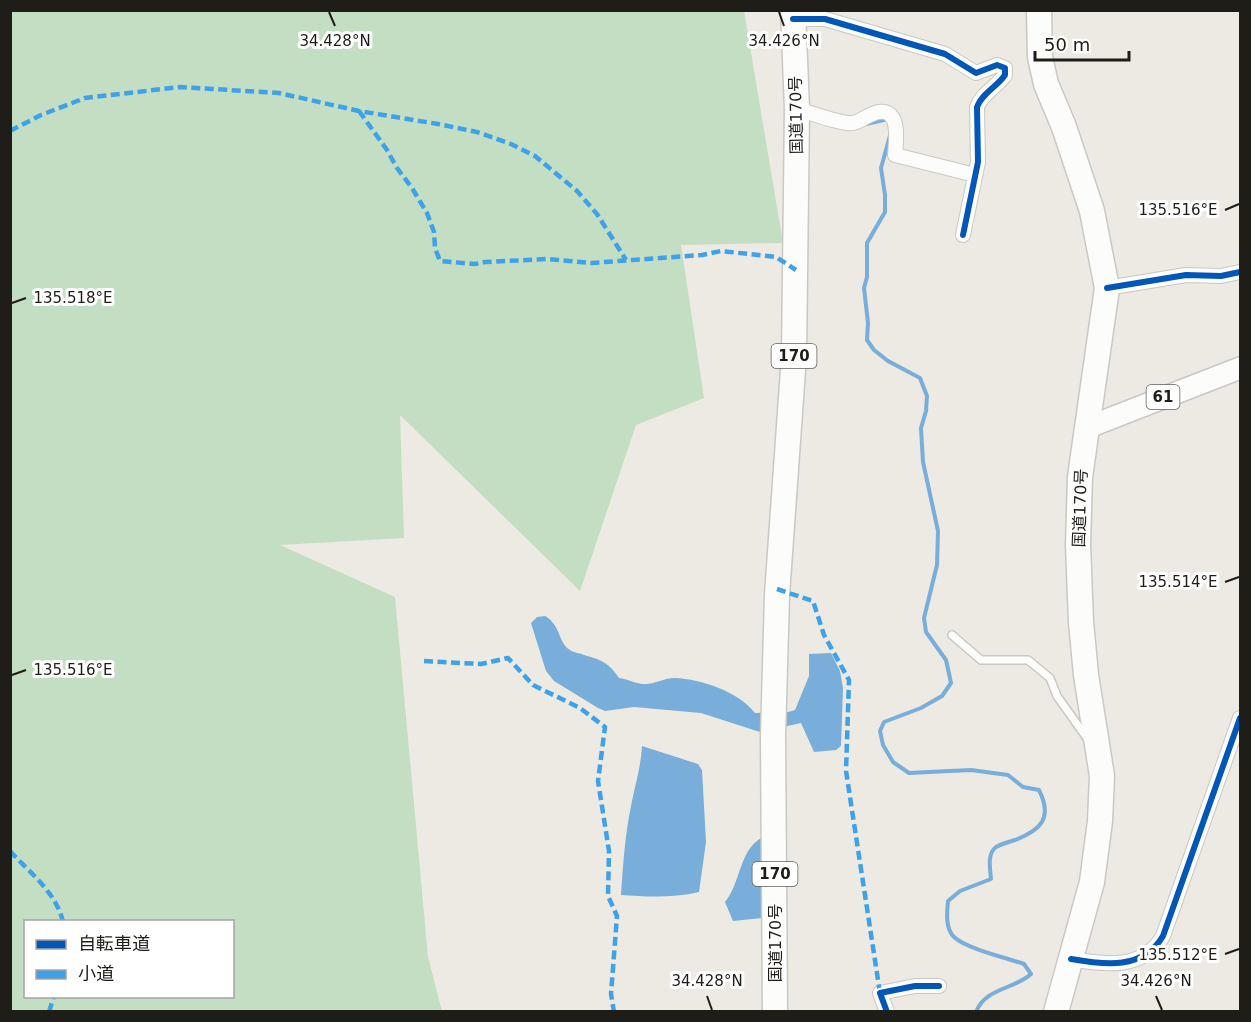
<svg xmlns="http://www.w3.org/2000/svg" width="1251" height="1022" viewBox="0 0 1251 1022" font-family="'DejaVu Sans','Noto Sans JP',sans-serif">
  <rect width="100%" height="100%" fill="#eceae2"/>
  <path fill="#c3dec2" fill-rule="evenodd" d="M10,11H744L783,243L681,245L704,398L636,425L580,591L400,415L404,538L280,545L395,597L428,957L442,1011H11ZM26,922H232V996H26Z"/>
  <path fill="#78aed9" d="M545,616C561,625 558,643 570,650C574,653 580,653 584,655C602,660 609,663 619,678C628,679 638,685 647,684C656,683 665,678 675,678C701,679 739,692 755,713L788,712L795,710L809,676V654L831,653L840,671L843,688L841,746L836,750L814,752L801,723L760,732L701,713L634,707L605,711L598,708L554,681L546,671L531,623L537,617Z
    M642,746L698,764L702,770L706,842L699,892C674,898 647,897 621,895C623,865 625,835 631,806C635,785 641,767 642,746Z
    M763,837L762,918L733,921L725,902C741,883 739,849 763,837Z"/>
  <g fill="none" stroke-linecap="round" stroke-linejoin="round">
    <path stroke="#78aed9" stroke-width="4" d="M866,124L888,119
      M891,132L881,168L885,195V212L867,243V277L864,288L868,323L867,340L874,350L888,361L920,378L927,396L926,411L921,428L923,462L938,531L937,565L924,618L926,632L946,660L951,683L942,696L921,708L884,722L880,731L883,745L893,762L909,773L971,770L1008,775L1023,787L1039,790C1053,818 1041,830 1015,840C1009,842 1001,844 996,847C987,854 990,868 991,879L960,891L948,901C947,912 945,928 954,937C967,949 1007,958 1024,964L1031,974C1015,989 985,988 976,1012"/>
    <g stroke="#cac8c3" stroke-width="10">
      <path id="lane" d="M952,635L981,660H1028L1050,678L1057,696L1089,741"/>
    </g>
    <g stroke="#cac8c3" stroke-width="16">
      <path id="street" d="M793,19H825L945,54L976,73L997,65L1005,68V75C997,87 982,93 977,107L978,162L963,235
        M797,109C809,112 842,125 853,123C862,121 870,113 879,112C901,109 896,142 895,155L975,175
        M1107,288L1186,275L1221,276L1240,272
        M1071,959C1105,965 1143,970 1163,936L1240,718
        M887,1012L880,993L915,986H939"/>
    </g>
    <g stroke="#cac8c3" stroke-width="24">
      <path id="primary" d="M1086,428L1240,368"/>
    </g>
    <g stroke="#cac8c3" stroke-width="27">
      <path id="highway" d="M1039,10L1040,57L1046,84L1064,127L1092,211L1107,288L1080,477L1078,545L1081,622L1086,675L1102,776L1100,821L1092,882L1056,1012
        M775,1012L773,737L777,595L794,356L797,109L793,10"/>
    </g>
    <use href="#lane" stroke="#fcfcfb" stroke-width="7"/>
    <use href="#street" stroke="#fcfcfb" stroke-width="14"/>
    <use href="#primary" stroke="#fcfcfb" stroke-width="21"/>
    <use href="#highway" stroke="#fcfcfb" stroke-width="24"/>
    <path stroke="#3da2ea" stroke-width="4.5" stroke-dasharray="9 4.5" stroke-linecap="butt" d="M359,111L387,150L397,168L412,188L427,213L434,232L435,248L440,261L475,264L485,262L548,259L591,263L702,255L721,251L776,257L796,270
      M10,131L41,115L85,98L180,87L279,93L359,111L438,124L477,132L511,144L535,156L577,191L597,214L626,260
      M777,589L813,601L824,635L849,680L846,771L880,993
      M424,661L481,664L508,658L533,685L580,708L605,727L598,781L609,851L608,896L617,916L611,994L614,1012
      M10,851C30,873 56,892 63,922
      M49,1012L54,996"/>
    <g stroke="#fff" stroke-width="10">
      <path id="cycleway" d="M793,19H825L945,54L976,73L997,65L1005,68V75C997,87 982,93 977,107L978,162L963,235
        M1107,288L1186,275L1221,276L1240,272
        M1071,959C1105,965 1143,970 1163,936L1240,718
        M887,1012L880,993L915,986H939"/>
    </g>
    <use href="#cycleway" stroke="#0057b8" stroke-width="6"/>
  </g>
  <path fill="none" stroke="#1f1d18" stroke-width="2" d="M329,12L335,26M779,12L784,26M1225,210L1239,204M12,303L26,298M1225,582L1239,577M12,675L26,670M1225,954L1239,949M707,996L712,1010M1156,996L1162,1010"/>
  <g text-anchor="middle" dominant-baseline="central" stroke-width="6" stroke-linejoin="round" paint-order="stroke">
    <g fill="#fff" stroke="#62615d" stroke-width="1.5">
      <rect x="771.5" y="344" width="45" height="24" rx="4.5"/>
      <rect x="1146.5" y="385" width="33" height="24" rx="4.5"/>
      <rect x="752.5" y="862" width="45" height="24" rx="4.5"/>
    </g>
    <g font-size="15" font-weight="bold" fill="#1f1d18">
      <text x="794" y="356">170</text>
      <text x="1163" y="397">61</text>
      <text x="775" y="874">170</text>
    </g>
    <g font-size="16" fill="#1f1d18" stroke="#fff">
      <text transform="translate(796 115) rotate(-91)">国道170号</text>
      <text transform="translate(1080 508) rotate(-88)">国道170号</text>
      <text transform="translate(775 943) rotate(-90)">国道170号</text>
    </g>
  </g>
  <g font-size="15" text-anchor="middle" fill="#1f1d18" stroke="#fff" stroke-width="6" stroke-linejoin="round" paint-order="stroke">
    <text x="335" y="46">34.428°N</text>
    <text x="784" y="46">34.426°N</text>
    <text x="1178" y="215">135.516°E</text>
    <text x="73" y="303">135.518°E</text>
    <text x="1178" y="587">135.514°E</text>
    <text x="73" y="675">135.516°E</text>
    <text x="1178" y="960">135.512°E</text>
    <text x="707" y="986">34.428°N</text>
    <text x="1156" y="986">34.426°N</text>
  </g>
  <rect width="1251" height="1022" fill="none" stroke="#1f1d18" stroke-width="24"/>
  <rect x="24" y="920" width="210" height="78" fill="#ffffff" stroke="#a5a5a3" stroke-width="1.5"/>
  <rect x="36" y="940" width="30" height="9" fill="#0057b8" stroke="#a5a5a3" stroke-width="1.5"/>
  <text x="78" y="950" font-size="18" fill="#1f1d18">自転車道</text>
  <rect x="36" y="970" width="30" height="9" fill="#3da2ea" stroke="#a5a5a3" stroke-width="1.5"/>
  <text x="78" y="980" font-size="18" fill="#1f1d18">小道</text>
  <path d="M1035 51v9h94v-9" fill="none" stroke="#1f1d18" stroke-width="3"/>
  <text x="1044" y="51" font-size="18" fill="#1f1d18" stroke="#ffffff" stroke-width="4.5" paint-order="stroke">50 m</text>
</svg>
